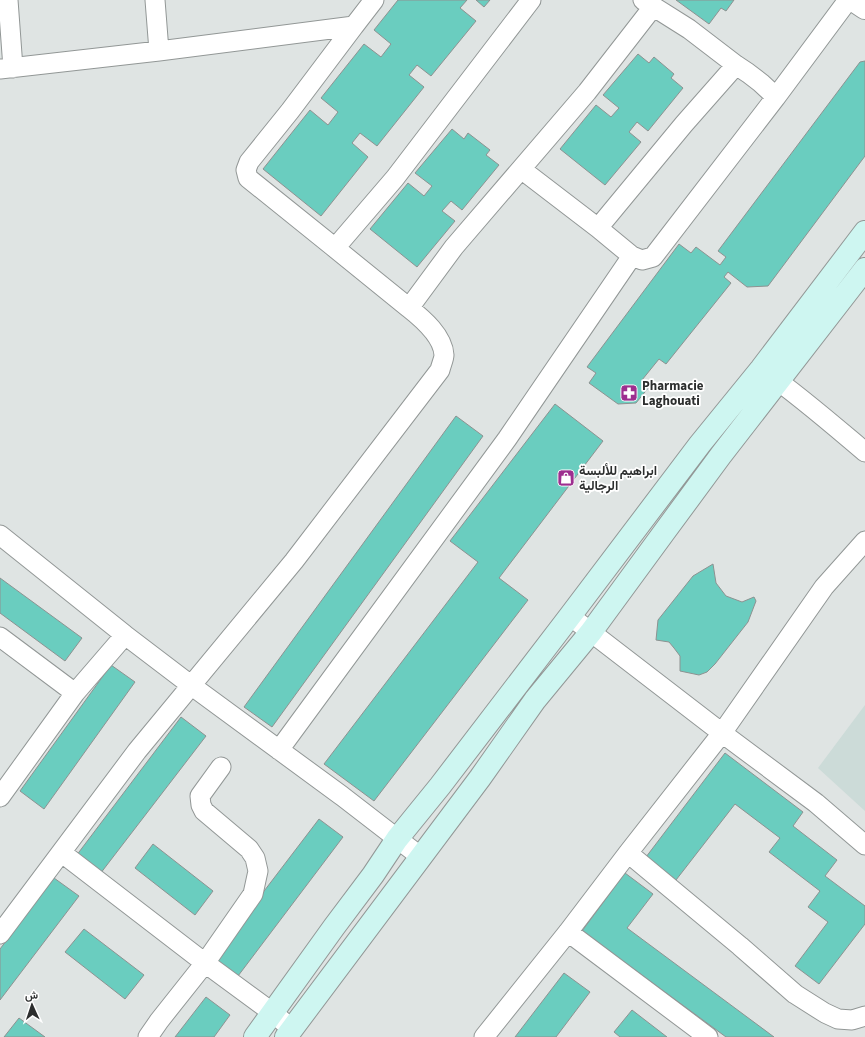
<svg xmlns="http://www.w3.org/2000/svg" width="865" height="1037" viewBox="0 0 865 1037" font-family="'Source Sans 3',Vazirmatn,sans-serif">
  <rect width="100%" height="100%" fill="#dfe4e3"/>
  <path fill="#ccdbd8" d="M865,705V811L818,768Z"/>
  <path fill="#6acdbf" stroke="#8d9291" d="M398,0H467L460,8L476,21L431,76L417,65L409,75L424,87L377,146L360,133L352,143L368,157L321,216L263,169L310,110L328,125L338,112L321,98L364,44L381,57L391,44L374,30Z
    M476,0H490L484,7Z
    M676,0H734L726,11L721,8L709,24Z
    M638,54L649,63L654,57L674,74L671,78L683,88L648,131L637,122L629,132L641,142L605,185L560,149L596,105L611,117L619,108L603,95Z
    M865,61V156L768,286L747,287L728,272L724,277L731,283L666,364L659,359L642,380L649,387L636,403L618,404L589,383L596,373L587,367L679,244L691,253L696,247L720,265L726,257L718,251L860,62Z
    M452,129L464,139L468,133L490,150L486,155L499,165L462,210L451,201L442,211L455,221L417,267L370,229L408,183L424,196L432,186L415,173Z
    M555,404L603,441L499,578L528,600L374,801L324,764L478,562L450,541Z
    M456,416L483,436L272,727L244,707Z
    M713,564L716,583L726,596L742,602L754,597L756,601L748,622L715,664L707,672L699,675L680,671V656L674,648L669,642L656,640L658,620L693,576Z
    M0,578L82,638L65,661L0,613Z
    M111,665L135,682L44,809L20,791Z
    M181,717L206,736L100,874L76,856Z
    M725,753L803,812L793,826L837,860L825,876L865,906V924L819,984L795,966L828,922L808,907L820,891L769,852L780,838L735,804L676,880L646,857Z
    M319,819L343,837L238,976L213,958Z
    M153,844L213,891L195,915L135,868Z
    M625,873L653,894L627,928L774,1037H726L582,931Z
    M54,878L79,896L0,1000V949Z
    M84,929L144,975L125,999L65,952Z
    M564,973L590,992L556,1037H515Z
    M206,997L230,1015L214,1037H175Z
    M632,1010L667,1037H620L614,1032Z
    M19,1018L45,1037H4Z"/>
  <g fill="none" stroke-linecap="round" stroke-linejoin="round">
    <g stroke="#929796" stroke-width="21">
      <path id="minor" d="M8,0L13,68
        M155,0L159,51
        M643,0L689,29L736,65L748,73L761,83L776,97L848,0
        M354,26L290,111L249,162L246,170L248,178L335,248L409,308L454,247L587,92L653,7
        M0,69L159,51L354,26L374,0
        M521,169L598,228L632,256L642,260L653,257L776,97
        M598,228L684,124L736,65
        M335,248L395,178L531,0
        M767,373C801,397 833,425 865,452
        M0,535L125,635L192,686L342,796L421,857
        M570,616L722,733L816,803L865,845
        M0,637L75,693
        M279,750L507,439L632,256
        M0,797L75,693L125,635
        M62,853L205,963L273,1013L292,1029
        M628,853L740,946L795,994L825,1013L838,1019L852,1020L865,1016
        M568,932L708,1037
        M0,934L137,751L294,561L440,370C441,365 444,359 444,355C443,336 423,319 409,308
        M148,1037L159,1021L205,963L253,894L258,871L255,858L249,849L204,811L201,805L200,796L221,767
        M484,1037L568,932L628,853L722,733L824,587L865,541"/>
    </g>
    <g stroke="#929796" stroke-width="24">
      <path id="tertiary" d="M853,0L865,8"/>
    </g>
    <g stroke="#929796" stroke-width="24">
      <path id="secondary" d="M255,1037L334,927L373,875L397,839L440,786L570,616L700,444L761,369L865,232
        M286,1037L480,778L535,700L591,632L665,531L721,455L865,269"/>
    </g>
    <use href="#minor" stroke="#fff" stroke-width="19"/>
    <use href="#tertiary" stroke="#fff" stroke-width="22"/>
    <use href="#secondary" stroke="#cef6f1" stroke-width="22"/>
  </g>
  <defs>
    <g id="pharmacy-square" transform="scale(0.9)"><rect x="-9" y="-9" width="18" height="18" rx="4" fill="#9d2f8f" stroke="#fff"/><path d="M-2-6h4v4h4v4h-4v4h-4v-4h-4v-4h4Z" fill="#fff"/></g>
    <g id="shop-square" transform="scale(0.9)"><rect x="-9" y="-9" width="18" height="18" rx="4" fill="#9d2f8f" stroke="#fff"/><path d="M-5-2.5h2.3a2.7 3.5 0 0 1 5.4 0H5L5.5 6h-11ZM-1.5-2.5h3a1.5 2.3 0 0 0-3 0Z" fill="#fff"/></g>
  </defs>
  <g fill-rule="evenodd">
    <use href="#pharmacy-square" x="629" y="393"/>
    <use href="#shop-square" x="566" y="478"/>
  </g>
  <g text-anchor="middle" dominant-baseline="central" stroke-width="3.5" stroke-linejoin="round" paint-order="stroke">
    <g font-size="13" font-weight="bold" fill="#2c2e2e" stroke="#fff" text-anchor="start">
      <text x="642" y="386">Pharmacie<tspan x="642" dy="15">Laghouati</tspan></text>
      <text x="579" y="471">ابراهيم للألبسة<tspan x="579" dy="15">الرجالية</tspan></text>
    </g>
  </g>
  <g transform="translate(32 1005) rotate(357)" stroke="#ffffff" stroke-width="3" paint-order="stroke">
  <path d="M0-3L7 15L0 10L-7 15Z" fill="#2c2e2e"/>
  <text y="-6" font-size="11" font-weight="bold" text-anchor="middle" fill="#2c2e2e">ش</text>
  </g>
</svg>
